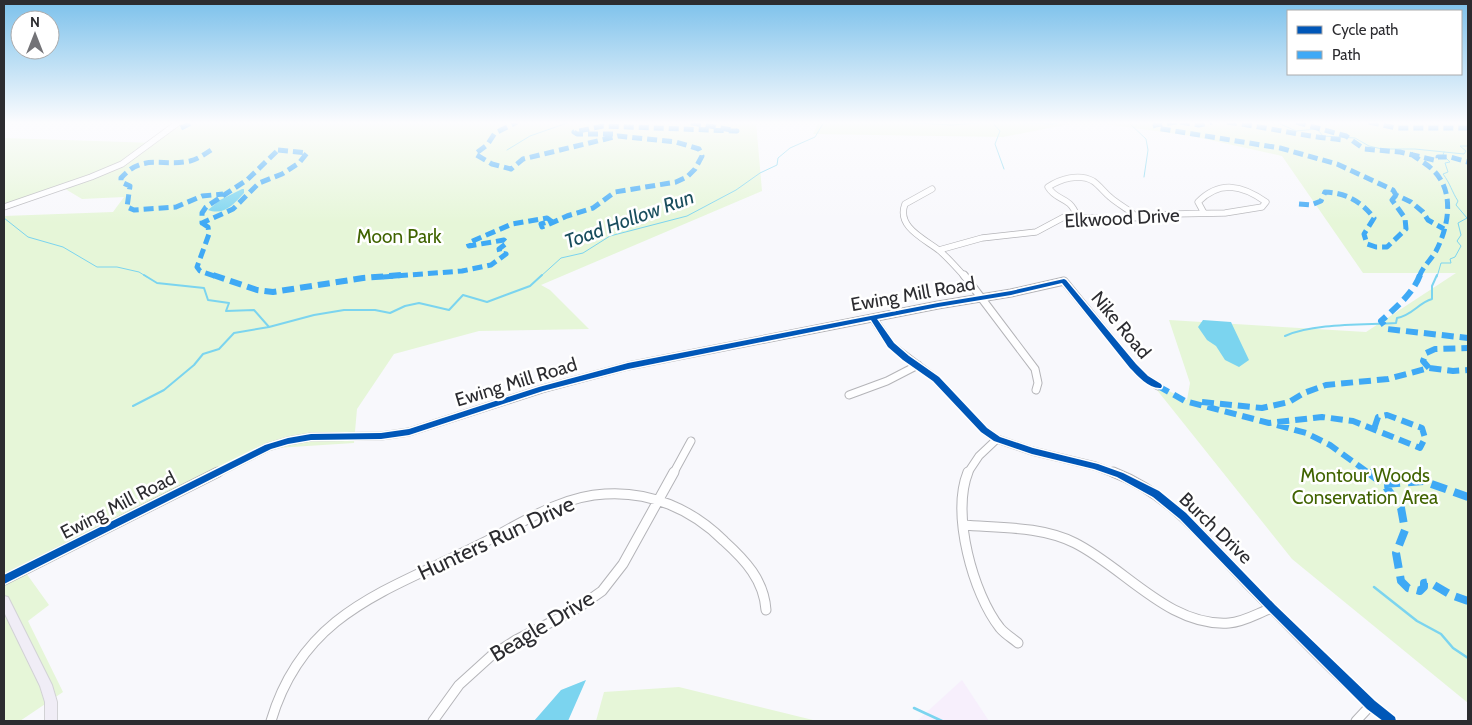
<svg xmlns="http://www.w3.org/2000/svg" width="1472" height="725" viewBox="0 0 1472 725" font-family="Cabin,sans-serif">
  <rect width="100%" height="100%" fill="#f8f8fc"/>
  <path fill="#f7effc" d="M962,680L989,721H917Z"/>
  <path fill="#e6f6d8" d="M182,122H756L762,191L541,285L550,290L589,329L479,331L394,354L357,409L354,443L276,448L71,551L21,566L49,605L28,621L63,692L20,721H4V216L113,212L124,197L82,199L62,187L4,207V138L155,143Z
    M819,122H1080L1003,137L813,134Z
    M1090,122H1468V703L1292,559L1157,390L1161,387L1187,400L1190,383L1169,320L1366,332L1456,273H1363L1282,156L1192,136Z
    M679,687L817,721H596L604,692Z"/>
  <path fill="#7bd4ef" d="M242,189H244V193C234,204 224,216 208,210L220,200Z
    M1203,320L1231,322L1249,360L1239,367L1225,360L1216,346L1207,340L1198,327Z
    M586,680L568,721H534L561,690Z"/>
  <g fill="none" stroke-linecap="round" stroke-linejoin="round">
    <path stroke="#7bd4ef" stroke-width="1" d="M899,122L951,125L990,122
      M992,122L1000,131L995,144L1004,169
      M1004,122L1052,124L1062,122
      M1128,122L1146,139L1148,150L1144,177
      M1276,122L1296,131L1317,129L1323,136L1355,138L1369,146L1382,149H1415L1464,154L1466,151L1460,146H1468
      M507,150L530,136L570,122
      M4,218L28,237L63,247L97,267H117L139,272L147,277
      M540,277L561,258L583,253L610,236L687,216L736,190L760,173L777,165L778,158L790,148L815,137L824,122
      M1437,277L1441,263H1451L1450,259L1455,257L1461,246L1457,241L1461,235L1458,223L1467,218L1456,205L1458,201C1452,192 1450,183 1443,174L1448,172L1445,163L1450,162L1443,155L1444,152"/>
    <path stroke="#7bd4ef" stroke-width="2" d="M144,275L157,283L204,288L208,300L229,303L226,311L254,310L269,327L314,315L344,310H375L390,313L405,306L419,303L449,310L463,295L487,302L530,286L542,275
      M1285,336C1313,323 1364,325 1396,323L1397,318C1413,315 1418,303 1432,299V286L1437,275
      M133,406L164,390L194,365L203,354L219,349L234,333L269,327"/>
    <path stroke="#7bd4ef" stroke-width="2.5" d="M1374,587L1417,621L1441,634L1453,648L1468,658
      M914,708L942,721"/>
    <g stroke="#b4b4b8" stroke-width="7">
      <path id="minor-far2" d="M932,189L905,204C896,227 925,239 940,251C949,259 957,268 965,277
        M4,207L91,177L122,164L179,122
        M1077,216C1069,195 1057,202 1048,187C1060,179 1079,173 1093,181C1099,185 1104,192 1110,197C1119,205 1130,210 1138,218
        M939,250L982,238L1036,232L1064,217L1123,219L1173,214L1225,213L1262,207L1266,202C1242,185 1220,180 1198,202L1204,213"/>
    </g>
    <g stroke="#b4b4b8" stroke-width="9">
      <path id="minor-far1" d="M964,275L1035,369L1038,383L1036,390
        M873,318L891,345L936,379L984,430L997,439L1032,451L1095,466L1116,474
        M849,395L887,381L918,365
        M215,474L268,447L288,441L311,437L381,436L409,432L542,389L628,366L938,305L1011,293L1064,281L1133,366L1145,378L1158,386
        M673,474L691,441
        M967,474L979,456L997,439"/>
    </g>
    <g stroke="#b4b4b8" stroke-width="11">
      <path id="minor" d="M968,472C951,514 973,594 1000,628C1005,634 1012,638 1018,643
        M1113,472C1169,493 1206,540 1246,582C1293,629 1339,680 1391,721
        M963,525C1000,528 1041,526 1075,543C1125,568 1169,627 1229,623C1244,622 1258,613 1272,608
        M4,580L218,472
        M271,721C304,610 391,590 483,543C520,524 561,496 605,494C650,491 692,509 724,541C745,560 764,580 766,610
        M433,721L459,685L491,656L516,640L575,610L602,591L623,564L674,472
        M1356,721L1371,705"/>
    </g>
    <g stroke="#d2d2d5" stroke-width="2">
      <path id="major" d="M4,596L8,597L52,685L57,702V721H45V702L40,686L4,612Z"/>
    </g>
    <use href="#minor-far2" stroke="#fefeff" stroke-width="5.5"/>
    <use href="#minor-far1" stroke="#fefeff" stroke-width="7"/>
    <use href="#minor" stroke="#fefeff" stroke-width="9"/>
    <use href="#major" fill="#f0edf6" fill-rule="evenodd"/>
    <path stroke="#3fa9f5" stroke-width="5" stroke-dasharray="10 5" stroke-linecap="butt" d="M1177,122L1155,125L1156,128L1280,148L1337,164L1393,190L1396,195L1411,202L1423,212L1428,220L1444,229
      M1180,122L1199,125L1212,122
      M1227,122C1267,127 1305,137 1345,140
      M1296,122L1346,136L1364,149L1400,152L1434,160L1438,159V157H1450L1468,162
      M1369,122L1396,128H1468
      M181,128L193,122
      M613,134H577L574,132L603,126L737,131L687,122
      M211,150C205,154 198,159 190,161C162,167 143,153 121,178V182L130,186L127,207L134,210L176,207L202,196L223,194
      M278,150L307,153L299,163L282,174L259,183L233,209L202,223V213L206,207L247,180Z
      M1411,154C1418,159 1427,164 1433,170C1455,191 1449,226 1436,251C1431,260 1423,266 1419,277
      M1299,204L1311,205L1321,201L1325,192C1346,193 1361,201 1374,218L1364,234L1367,244L1376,247H1387L1406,229L1405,218L1392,200L1396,195
      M202,223L208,227L209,234L197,267L200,271L217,277
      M383,277L462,271L491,265L506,254L500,253L499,249L507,243L504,240L469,246L468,243L512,224L547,218L551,221L541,224L542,227L545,226L567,216L593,208L615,192L676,182L687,177L695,169L702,156L699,149L676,142L618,136L523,159L511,169L492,164L475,154L487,145L495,133L517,122"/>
    <path stroke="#3fa9f5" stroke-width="6" stroke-dasharray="12 6" stroke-linecap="butt" d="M213,275L257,290L273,292L363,278L401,275
      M1420,275C1413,294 1395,308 1381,321L1387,329L1468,338
      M1429,368L1423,361L1426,353L1435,349L1468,348
      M1158,386L1185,401L1269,423L1322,417L1353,421L1420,448L1425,438L1422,428L1387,415L1378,417L1374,429
      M1202,402L1262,408L1289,402L1304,393L1326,385L1388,379L1429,368L1453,371L1468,370
      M1277,425L1306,433L1330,445L1370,474"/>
    <path stroke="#3fa9f5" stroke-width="8" stroke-dasharray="16 8" stroke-linecap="butt" d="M1368,472L1384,484L1401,508L1405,530L1396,553L1401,581L1408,588L1420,591L1424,587V583L1429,582L1451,595L1468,601
      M1384,484L1423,481L1468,497"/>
    <g stroke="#fff" stroke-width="3">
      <path id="cycleway" d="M1064,279L1066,280L1136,364L1148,376L1161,384L1162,386L1161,388C1149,389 1138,376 1130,368L1062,283L1011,295L938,307L877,319L894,343L909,356L939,377L987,428L1000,437L1033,448L1098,464L1123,473L1159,491L1186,513L1275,605L1375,701L1395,717L1396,721H1383L1367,709L1269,611L1180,519L1153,497L1117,477L1094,469L1032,454L994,441L981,432L933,381L903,360L888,347L871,320L628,369L543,391L409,435L381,439L311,440L288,444L271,449L4,584V575L265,445L288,438L311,434L381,433L409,429L539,387L628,363L938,303L1011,291Z"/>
    </g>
    <use href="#cycleway" fill="#0057b8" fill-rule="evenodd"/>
  </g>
  <linearGradient id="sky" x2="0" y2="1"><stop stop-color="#7cc1eb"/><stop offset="0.55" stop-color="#fcfcfe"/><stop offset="1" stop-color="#fcfcfe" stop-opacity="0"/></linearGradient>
  <rect width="1472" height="223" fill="url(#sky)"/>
  <g text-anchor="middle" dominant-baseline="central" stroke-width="5" stroke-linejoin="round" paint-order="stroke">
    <g font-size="19" fill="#2c2c30" stroke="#fff">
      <text transform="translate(1122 218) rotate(-3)">Elkwood Drive</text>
      <text transform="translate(913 294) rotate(-10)">Ewing Mill Road</text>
      <text transform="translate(1121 325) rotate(50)">Nike Road</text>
      <text transform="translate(516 382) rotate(-17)">Ewing Mill Road</text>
      <text transform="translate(118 505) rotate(-27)">Ewing Mill Road</text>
      <text transform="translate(1216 528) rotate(44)">Burch Drive</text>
    </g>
    <g font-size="19" fill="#406301" stroke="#fff">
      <text x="399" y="236">Moon Park</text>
      <text x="1365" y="475">Montour Woods<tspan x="1365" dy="22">Conservation Area</tspan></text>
    </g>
    <g font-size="20" font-style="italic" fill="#194d5d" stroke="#fff">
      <text transform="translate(629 219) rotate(-20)">Toad Hollow Run</text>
    </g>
    <g font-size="22" fill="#2c2c30" stroke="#fff">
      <text transform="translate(496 538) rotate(-25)">Hunters Run Drive</text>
      <text transform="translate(542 626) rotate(-31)">Beagle Drive</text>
    </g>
  </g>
  <rect width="1472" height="725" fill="none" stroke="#2c2c30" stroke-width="10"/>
  <rect x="1287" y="10" width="175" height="65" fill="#ffffff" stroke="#ababac"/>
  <rect x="1297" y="26" width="25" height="8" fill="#0057b8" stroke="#ababac"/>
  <text x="1332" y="35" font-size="15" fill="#2c2c30">Cycle path</text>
  <rect x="1297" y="51" width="25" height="8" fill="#3fa9f5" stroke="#ababac"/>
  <text x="1332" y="60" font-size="15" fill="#2c2c30">Path</text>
  <g transform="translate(35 35)"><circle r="24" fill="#ffffff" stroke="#ababac"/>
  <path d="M0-4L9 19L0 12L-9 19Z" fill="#737377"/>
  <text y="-8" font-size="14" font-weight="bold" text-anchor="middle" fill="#2c2c30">N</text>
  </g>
</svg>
